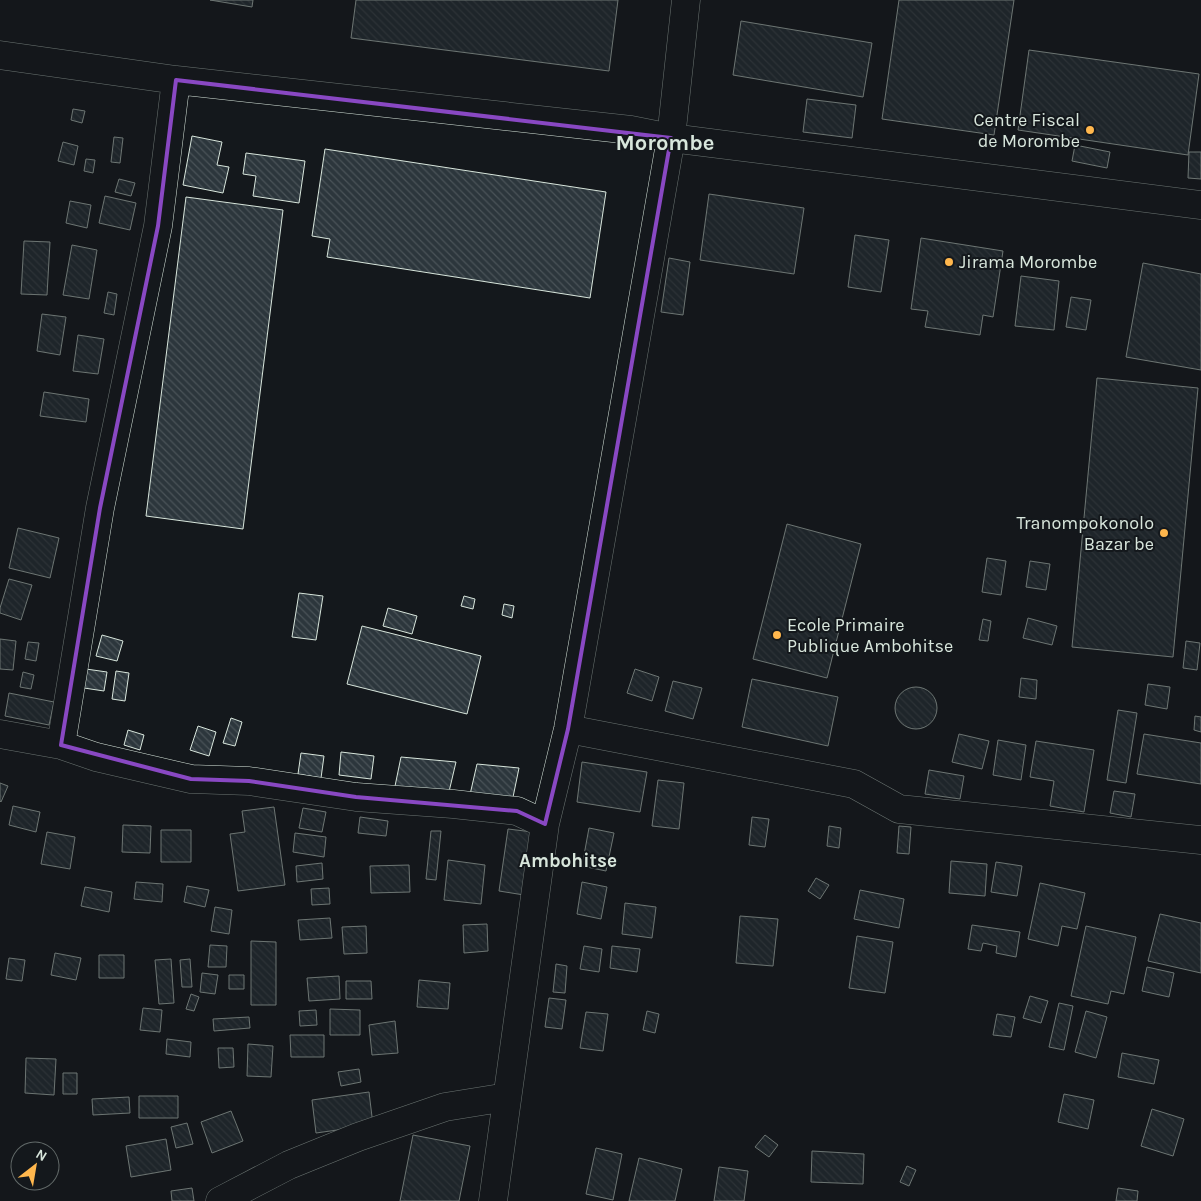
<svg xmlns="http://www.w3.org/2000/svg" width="1201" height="1201" viewBox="0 0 1201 1201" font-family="Karla,sans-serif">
  <defs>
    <pattern id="building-back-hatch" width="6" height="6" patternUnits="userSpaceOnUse" patternTransform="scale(1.25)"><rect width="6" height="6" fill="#2c363c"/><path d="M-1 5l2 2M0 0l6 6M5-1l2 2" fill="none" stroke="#4a5358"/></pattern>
  </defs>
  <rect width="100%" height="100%" fill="#14181c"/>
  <path fill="url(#building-back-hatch)" stroke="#d8e6dc" d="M210,0H253L252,7Z
    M356,0H618L609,71L351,38Z
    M899,0H1014L994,135L882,119Z
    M741,21L872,43L863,97L733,75Z
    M1029,50L1199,74L1188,155L1018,130Z
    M807,99L856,105L852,138L803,132Z
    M73,109L85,111L82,123L71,120Z
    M192,136L222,142L217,165L229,167L223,193L183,185Z
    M114,137L123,138L120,163L111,162Z
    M63,142L78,146L74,165L58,161Z
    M1075,145L1110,152L1107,168L1072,161Z
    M325,149L606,192L590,298L327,257L330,239L312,236Z
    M1189,152H1201V179L1188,178Z
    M246,153L305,161L299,203L253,196L256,176L243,174Z
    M86,159L95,160L93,173L84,171Z
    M119,179L135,183L131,196L115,192Z
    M709,194L804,208L794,274L700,260Z
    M105,196L136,203L130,230L99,223Z
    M186,197L283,210L243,529L146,516Z
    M70,201L91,205L87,228L66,223Z
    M855,235L889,240L881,292L848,287Z
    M921,238L1003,251L993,317L983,315L980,335L925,327L928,311L911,309Z
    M24,241L50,242L47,295L21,294Z
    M72,245L97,250L89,299L63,295Z
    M669,258L690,262L683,315L661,312Z
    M1143,263L1201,274V370L1126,357Z
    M1021,276L1059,281L1054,330L1015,326Z
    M108,292L117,294L114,315L104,313Z
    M1071,297L1091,300L1086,330L1066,327Z
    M42,314L66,317L60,355L37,351Z
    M78,335L104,339L98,374L73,371Z
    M1097,378L1198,388L1173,657L1072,647Z
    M44,392L89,399L86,422L40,416Z
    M787,524L861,544L827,678L753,659Z
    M18,528L59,538L50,578L9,568Z
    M987,558L1006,561L1001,595L982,592Z
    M1030,561L1050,564L1046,590L1026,587Z
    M9,579L32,585L21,620L0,613V608Z
    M299,593L323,596L316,640L292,637Z
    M464,596L475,599L473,609L461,606Z
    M504,604L514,606L512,618L502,615Z
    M388,608L417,616L412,634L383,626Z
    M1028,618L1057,626L1052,645L1023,638Z
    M983,619L991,621L988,641L979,640Z
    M362,626L481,656L467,714L347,684Z
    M102,635L123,641L117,661L96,656Z
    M0,639L16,641L13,670L0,669Z
    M1186,641L1200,643L1197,670L1183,668Z
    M28,642L39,643L36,661L25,659Z
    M86,669L107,672L104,691L84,688Z
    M635,669L659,677L652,701L627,693Z
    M116,671L129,673L125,701L112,699Z
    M23,672L34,675L31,689L20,687Z
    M1021,678L1037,680L1036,699L1019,697Z
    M752,679L838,697L828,746L742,727Z
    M673,681L702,688L693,719L665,711Z
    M1148,684L1170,687L1167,709L1145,705Z
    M895 708a21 21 0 1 1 42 0a21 21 0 1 1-42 0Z
    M9,693L54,702L49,725L5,716Z
    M1118,710L1137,713L1126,783L1107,780Z
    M1195,716L1201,717V732L1194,730Z
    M231,718L242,722L235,746L223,743Z
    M198,726L216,732L209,756L190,750Z
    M128,730L144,735L140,750L124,745Z
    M959,734L989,741L982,769L952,762Z
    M1144,734L1201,743V784L1137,774Z
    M998,740L1026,745L1021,780L993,775Z
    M1036,741L1094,750L1084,812L1050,806L1054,781L1030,777Z
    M341,752L374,756L371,779L339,775Z
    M301,753L324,756L321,778L298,774Z
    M401,757L456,762L448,796L394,791Z
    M582,762L647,772L640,812L577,802Z
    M477,764L519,768L512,802L469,799Z
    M929,770L964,776L960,799L925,794Z
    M658,780L684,783L679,829L652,826Z
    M0,783L8,786L1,802L0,801Z
    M1114,791L1135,794L1131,817L1110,813Z
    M13,806L40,812L36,832L9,825Z
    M274,807L285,885L238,891L230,834L245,832L242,811Z
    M303,808L326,812L322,832L299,828Z
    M360,817L388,821L386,836L358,833Z
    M752,817L769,819L765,847L749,845Z
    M123,825L151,826L150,853L122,852Z
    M829,826L841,828L839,848L827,846Z
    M899,826L911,827L909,854L897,853Z
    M589,828L614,833L606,871L582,866Z
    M508,829L533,832L524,895L499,891Z
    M161,830H191V862H161Z
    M431,831H441L436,880L426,879Z
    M47,832L75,837L70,869L41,864Z
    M295,833L326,837L324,857L293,852Z
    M448,860L485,865L481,904L444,900Z
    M951,861L987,864L985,896L949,893Z
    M996,862L1022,866L1017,896L991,892Z
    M322,863L323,879L297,882L296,866Z
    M409,865L410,892L371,893L370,866Z
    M816,878L829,885L820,899L808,891Z
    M136,882L163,884L162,902L134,899Z
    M582,882L607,887L601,919L577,914Z
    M1040,883L1085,893L1077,929L1062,926L1058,946L1028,939Z
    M187,886L209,890L205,907L184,902Z
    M85,887L112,892L109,912L81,906Z
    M329,888L330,904L312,905L311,889Z
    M860,890L904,899L899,928L854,919Z
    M625,903L656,907L652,938L622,934Z
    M215,907L232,910L229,934L211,931Z
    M1160,914L1201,923V973L1148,961Z
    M740,916L778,919L773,966L736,963Z
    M330,918L332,938L300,940L298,920Z
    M487,924L488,951L464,953L463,925Z
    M972,925L1020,932L1016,957L996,953L997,946L983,943L981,951L968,949Z
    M366,926L367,953L344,954L342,927Z
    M1086,926L1136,937L1124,994L1111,991L1108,1004L1071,996Z
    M857,936L893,942L885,993L849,988Z
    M251,941L276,942V1005H251Z
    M210,945L227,946L226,967H208Z
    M584,946L602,949L599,972L580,969Z
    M612,946L640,949L637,972L610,968Z
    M55,953L81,958L76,980L51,975Z
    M99,955H124V978H99Z
    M9,958L25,960L22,981L6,979Z
    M171,959L174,1003L159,1004L155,960Z
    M190,959L192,987H182L180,960Z
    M556,964L567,966L565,993L553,992Z
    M1147,967L1174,973L1169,997L1142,991Z
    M202,973L218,975L215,994L200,992Z
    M229,975H244V989H229Z
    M339,976L340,999L309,1001L307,978Z
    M419,980L450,983L448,1009L417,1007Z
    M346,981H371L372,999H346Z
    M191,994L199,997L194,1011L186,1009Z
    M1030,996L1048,1001L1041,1023L1023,1018Z
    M549,998L566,1000L562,1029L545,1027Z
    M1059,1003L1073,1006L1064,1050L1049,1047Z
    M143,1008L162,1010L160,1032L140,1030Z
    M330,1009L360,1010V1035H330Z
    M316,1010L317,1025L300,1026L299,1011Z
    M647,1011L659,1014L655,1033L643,1030Z
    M1086,1011L1107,1017L1096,1058L1075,1052Z
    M586,1012L608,1014L603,1051L580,1048Z
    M997,1014L1015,1017L1011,1037L993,1035Z
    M249,1017L250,1028L214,1031L213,1019Z
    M395,1021L398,1053L372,1055L369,1025Z
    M290,1035H324V1057H291Z
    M167,1039L191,1042L190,1057L166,1054Z
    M248,1044L273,1046L271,1077L247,1076Z
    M218,1048H233L234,1067L219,1068Z
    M1122,1053L1159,1060L1154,1084L1118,1077Z
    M26,1058L56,1059L54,1095L25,1093Z
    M359,1069L361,1082L341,1086L338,1072Z
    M63,1073H77V1094H63Z
    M369,1092L373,1125L316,1133L312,1100Z
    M1064,1094L1094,1100L1088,1129L1058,1122Z
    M139,1096H178V1118H139Z
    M129,1097L130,1113L93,1115L92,1099Z
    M1152,1109L1184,1119L1173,1156L1141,1146Z
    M231,1111L243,1141L212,1153L201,1122Z
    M187,1123L193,1144L176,1148L171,1127Z
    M413,1135L470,1146L459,1201H400Z
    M765,1135L778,1145L769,1157L755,1147Z
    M166,1139L171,1170L131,1177L126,1146Z
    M596,1148L622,1154L613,1200L586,1194Z
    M812,1151L864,1154L863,1184L811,1182Z
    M639,1158L682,1169L675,1201H629Z
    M907,1166L916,1170L909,1186L900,1182Z
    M719,1167L748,1171L744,1201H714Z
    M192,1188L194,1201H172L171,1191Z
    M1118,1188L1138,1191L1137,1201H1116Z"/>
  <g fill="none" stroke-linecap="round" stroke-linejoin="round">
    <g stroke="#d8e6dc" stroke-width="29">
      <path id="street" d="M0,55L176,80L631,130L671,138L568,729L545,824L493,1201
        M568,729L854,784L899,809L1201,840
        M0,734L61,745L96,757L191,779L249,781L356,797L453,804L517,811L545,824
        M61,745L100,508L158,226L176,80
        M220,1201L289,1165L358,1137L445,1107L507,1097"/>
    </g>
    <g stroke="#d8e6dc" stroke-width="29">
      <path id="secondary" d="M686,0L671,138L1201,205"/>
    </g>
    <use href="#street" stroke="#14181c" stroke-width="28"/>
    <use href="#secondary" stroke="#14181c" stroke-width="28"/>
  </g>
  <path d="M0 0H1201V1201H0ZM176,80L671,138L568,729L545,824L517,811L356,797L249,781L191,779L61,745L100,508L158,226Z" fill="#14181c" fill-opacity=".55" fill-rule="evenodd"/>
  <path fill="none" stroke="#8948c3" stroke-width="4" stroke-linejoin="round" d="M176,80L671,138L568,729L545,824L517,811L356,797L249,781L191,779L61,745L100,508L158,226Z"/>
  <g fill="#ffb74d" stroke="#14181c" stroke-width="2">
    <circle cx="1090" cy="130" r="5"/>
    <circle cx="949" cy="262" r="5"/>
    <circle cx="1164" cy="533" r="5"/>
    <circle cx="777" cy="635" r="5"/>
  </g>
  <g text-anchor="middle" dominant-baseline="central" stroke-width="4" stroke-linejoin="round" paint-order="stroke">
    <g font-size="18" fill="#d8e6dc" stroke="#14181c" text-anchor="end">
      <text x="1080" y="120">Centre Fiscal<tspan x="1080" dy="21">de Morombe</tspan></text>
      <text x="959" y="262" text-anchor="start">Jirama Morombe</text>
      <text x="1154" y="523">Tranompokonolo<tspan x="1154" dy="21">Bazar be</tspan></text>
      <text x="787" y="625" text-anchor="start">Ecole Primaire<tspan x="787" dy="21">Publique Ambohitse</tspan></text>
    </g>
    <g font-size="19" font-weight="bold" fill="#d8e6dc" stroke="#14181c">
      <text x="568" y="861">Ambohitse</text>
    </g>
    <g font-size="22" font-weight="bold" fill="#d8e6dc" stroke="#14181c">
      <text x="665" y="143">Morombe</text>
    </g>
  </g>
  <g transform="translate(35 1166) rotate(31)"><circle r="24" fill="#14181c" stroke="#626a69"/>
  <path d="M0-4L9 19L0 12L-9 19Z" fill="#ffb74d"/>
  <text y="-8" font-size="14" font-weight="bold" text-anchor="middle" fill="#d8e6dc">N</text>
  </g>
</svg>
